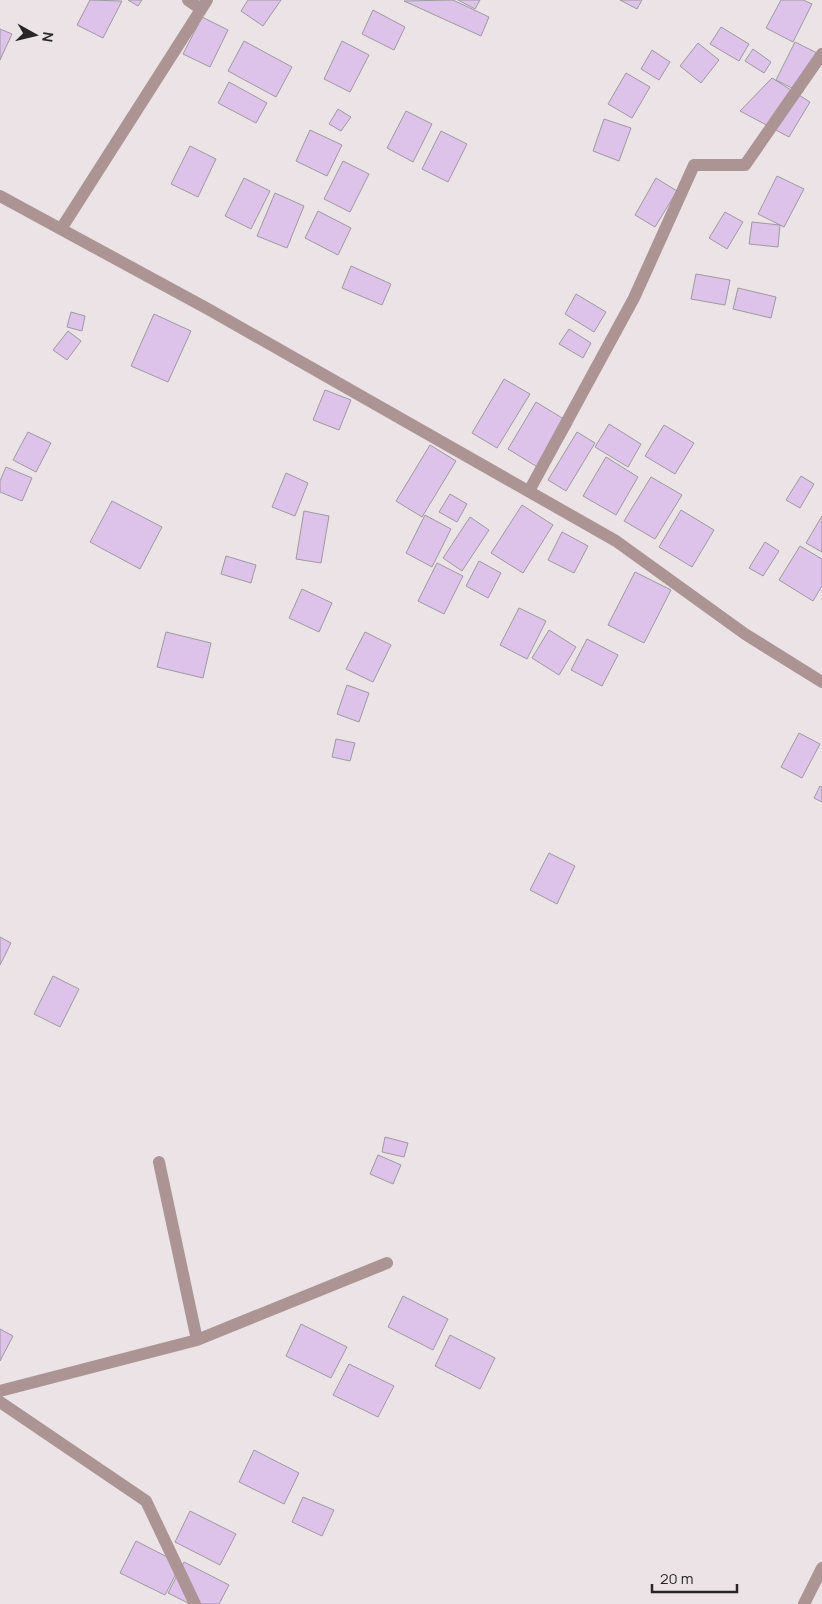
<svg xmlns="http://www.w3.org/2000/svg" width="822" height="1604" viewBox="0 0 822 1604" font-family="Manrope,sans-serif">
  <rect width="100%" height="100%" fill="#ebe3e6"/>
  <path fill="#ddc2e9" stroke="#9e9aa0" d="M90,0L122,1L103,38L77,25Z
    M128,0H142L138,6Z
    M248,0H281L263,26L241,11Z
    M453,0L489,17L481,36L404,1Z
    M458,0H480L475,9Z
    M620,0H642L637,9Z
    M781,0H803L812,4L793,42L766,28Z
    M373,10L405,27L394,50L362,34Z
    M202,17L228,30L210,67L183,54Z
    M721,27L749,44L739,61L710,44Z
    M0,29L12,34L0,60Z
    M244,41L292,67L276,97L228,71Z
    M342,41L369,55L350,92L324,79Z
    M795,42L821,55L802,93L776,80Z
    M698,43L719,60L701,83L680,66Z
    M753,49L771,62L764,73L745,61Z
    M652,50L670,62L659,80L641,69Z
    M626,73L650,87L632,118L608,104Z
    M772,78L810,102L789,137L740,111Z
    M229,82L267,103L256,123L218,103Z
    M338,109L351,117L341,131L329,124Z
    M406,111L432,124L413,162L387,148Z
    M604,119L631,128L619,161L593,151Z
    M310,130L342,145L327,176L296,161Z
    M441,131L467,144L448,182L422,169Z
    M190,146L216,159L198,197L171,184Z
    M343,161L369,174L350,212L324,199Z
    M777,176L804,189L784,227L758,214Z
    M244,178L270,191L251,229L225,216Z
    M656,178L677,191L655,227L635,215Z
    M275,193L304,206L287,248L257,236Z
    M318,211L351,228L338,255L305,238Z
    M725,212L743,222L727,249L709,238Z
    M752,222L780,225L778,247L749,244Z
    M351,266L391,284L382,305L342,288Z
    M696,274L730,280L725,305L691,299Z
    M738,288L776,297L771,318L733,309Z
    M576,294L606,312L594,332L565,314Z
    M71,312L85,316L82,331L67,327Z
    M154,314L191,331L168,382L131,366Z
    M569,329L591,343L583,358L559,344Z
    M68,331L81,341L67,360L53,350Z
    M504,379L530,394L497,448L472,433Z
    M325,390L351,400L339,430L313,420Z
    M536,402L572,424L544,471L508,449Z
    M609,424L641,444L628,467L595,447Z
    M664,425L694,443L675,474L645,456Z
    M28,432L51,443L36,472L13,460Z
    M577,432L595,443L566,491L548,480Z
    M430,445L456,461L422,517L396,501Z
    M606,457L638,477L616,515L583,496Z
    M6,467L32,478L22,501L0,492V481Z
    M286,473L308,483L295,516L272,507Z
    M801,476L814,484L800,508L786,500Z
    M651,477L682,495L655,539L624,521Z
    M450,494L467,504L457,522L439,512Z
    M112,501L162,527L140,569L90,542Z
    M522,505L553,525L523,573L491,553Z
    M681,510L714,530L692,567L659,547Z
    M304,511L329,516L321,563L296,559Z
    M425,515L451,529L432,567L406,553Z
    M822,516V552L806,543Z
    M470,517L489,530L462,571L443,558Z
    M562,532L588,546L574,573L548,560Z
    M765,542L779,551L763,576L749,568Z
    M800,546L822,559V586L813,601L779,580Z
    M226,556L256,565L251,583L221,574Z
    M479,561L501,573L488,598L466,586Z
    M437,563L463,576L444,614L418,601Z
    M635,572L671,590L644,643L608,625Z
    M302,589L332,603L319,632L289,618Z
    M519,608L546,621L527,659L500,645Z
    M549,630L576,647L559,675L532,658Z
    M166,632L211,643L203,678L157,667Z
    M365,632L391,645L373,682L346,669Z
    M587,639L618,655L602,686L571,670Z
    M347,685L369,693L359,722L337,714Z
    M799,733L820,744L802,778L781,767Z
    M336,739L355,743L350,761L332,757Z
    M820,786L822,787V802L814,798Z
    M549,853L575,866L557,904L530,890Z
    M0,937L11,943L0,965Z
    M53,976L79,989L60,1027L34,1014Z
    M385,1137L408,1143L404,1157L382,1152Z
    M378,1155L401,1165L393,1184L370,1174Z
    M403,1296L448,1319L433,1350L388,1327Z
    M301,1324L347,1347L331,1378L286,1356Z
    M0,1329L13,1336L0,1361Z
    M450,1335L495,1358L480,1389L435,1366Z
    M349,1364L394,1386L378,1417L333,1395Z
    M254,1450L299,1473L284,1504L239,1482Z
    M303,1497L334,1510L322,1536L292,1522Z
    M190,1511L236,1534L220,1565L175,1542Z
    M136,1541L181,1564L165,1595L120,1573Z
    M184,1562L229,1585L219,1604H190L168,1593Z"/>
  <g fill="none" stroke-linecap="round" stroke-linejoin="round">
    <path stroke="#ab9493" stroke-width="12" d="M188,0L201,9
      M0,196L208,309L616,541L745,634L822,682
      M61,229L207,0
      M529,491L634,298L694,165H745L822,54
      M159,1162L197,1340
      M0,1391L197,1340L387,1263
      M0,1402L146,1501L195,1604
      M804,1604L822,1568"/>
  </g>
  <g transform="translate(35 35) rotate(98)" stroke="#ebe3e6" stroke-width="4" paint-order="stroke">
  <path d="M0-4L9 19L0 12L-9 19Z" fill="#272526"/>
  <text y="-8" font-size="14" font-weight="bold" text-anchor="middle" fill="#272526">N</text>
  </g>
  <path d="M652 1584v8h85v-8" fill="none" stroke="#272526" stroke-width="2.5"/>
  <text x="660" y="1584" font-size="15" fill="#272526" stroke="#ebe3e6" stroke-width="4" paint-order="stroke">20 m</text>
</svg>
